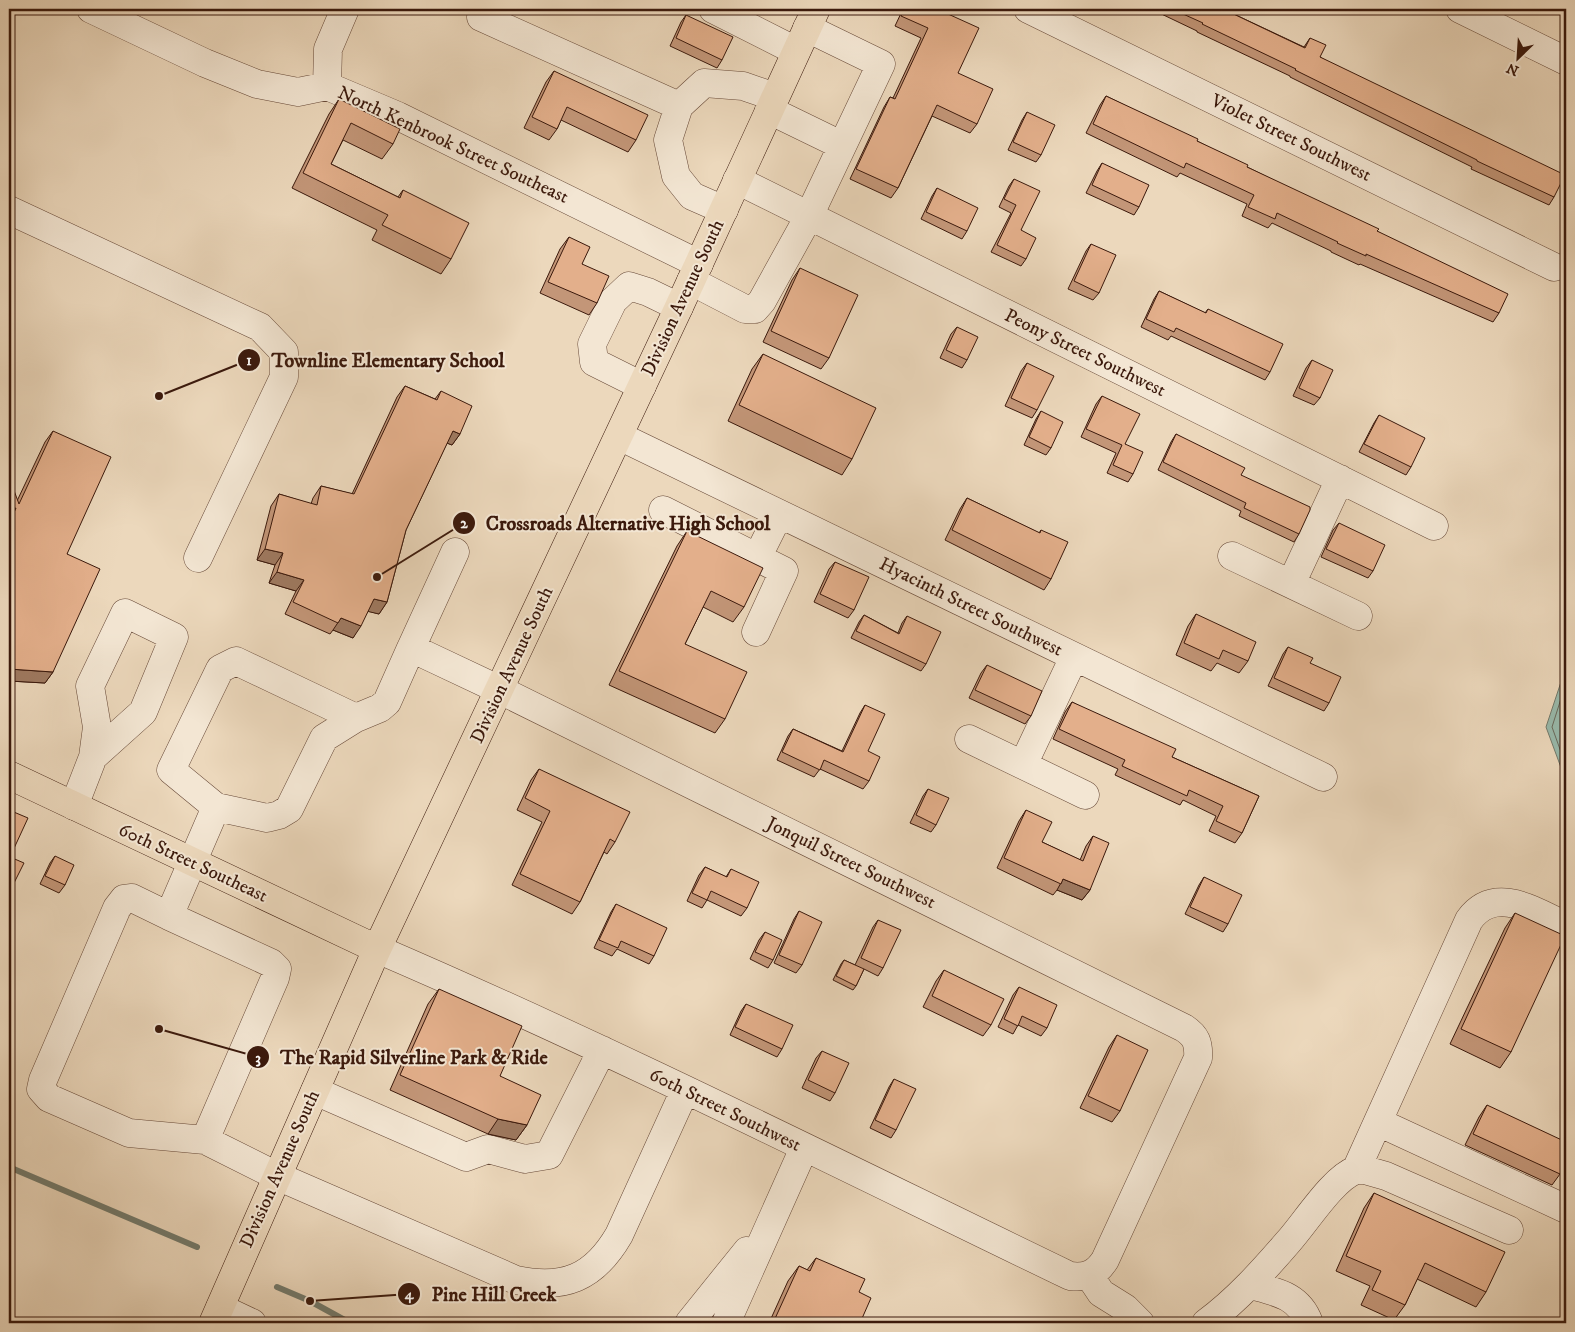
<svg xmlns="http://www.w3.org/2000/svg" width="1575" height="1332" viewBox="0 0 1575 1332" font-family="'IM FELL DW Pica',serif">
  <rect width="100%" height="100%" fill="#ecd8bc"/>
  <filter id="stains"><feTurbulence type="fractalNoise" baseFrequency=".004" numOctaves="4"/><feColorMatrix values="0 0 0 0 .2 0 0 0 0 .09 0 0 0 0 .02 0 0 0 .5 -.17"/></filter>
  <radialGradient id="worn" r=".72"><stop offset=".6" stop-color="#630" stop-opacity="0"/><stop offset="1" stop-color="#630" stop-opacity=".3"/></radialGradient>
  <path fill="#99baac" stroke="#737a6c" d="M1566,667V781L1546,727Z"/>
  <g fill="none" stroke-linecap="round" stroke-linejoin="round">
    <path stroke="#6a6a5c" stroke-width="1" d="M1566,683L1552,727L1566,766"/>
    <path stroke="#737a6c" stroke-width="6" d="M9,1167L197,1247
      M277,1287L310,1301L350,1323"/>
    <g stroke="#674938" stroke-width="29">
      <path id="minor" d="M91,9L205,63L257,84L298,92L327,86L398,116L699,264
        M713,9L796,51
        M1028,9L1554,267
        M1460,9L1566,61
        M481,17L679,106
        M327,86L328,49L345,9
        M769,110L841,145
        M737,180L1434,526
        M9,210L260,327L284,352V377L198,558
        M724,210L692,196L676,176L668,140L679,106L704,83L743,86L775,97
        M691,281L745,309H755L762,301L809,216L881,64L807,28
        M642,386L594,362L592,344L613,301L629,286L648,292L679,307
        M619,436L1323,777
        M663,510L784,571L756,632
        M1232,556L1358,616
        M757,558L779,514
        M1291,584L1340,479
        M411,648L455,552
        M969,739L1085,795
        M1023,765L1074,657
        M74,806L93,757L97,727L90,686L125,613L174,637L143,712L93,757
        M216,807L171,770L220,669L236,661L356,718
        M169,916L271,963L277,969L275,978L205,1140
        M377,949C612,1050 840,1165 1070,1276C1086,1278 1096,1274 1105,1260L1198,1058C1199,1043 1196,1036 1184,1028L500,690L411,648L387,702L380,708L356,718L324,738L289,809L279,815L267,818L216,807L169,916L132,898L124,899L117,908L43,1080L41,1089L49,1098L129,1133L205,1140L277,1176L516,1280C564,1290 594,1278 619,1235L685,1090
        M315,1091L466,1157L488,1149L525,1159L549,1155L602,1050
        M1378,1122L1566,1209
        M1356,1170H1365L1386,1176L1509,1230
        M1089,1275L1101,1293L1125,1308L1140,1323
        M1250,1285C1276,1292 1299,1295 1309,1323
        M220,1308L252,1323
        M689,1323L747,1251
        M726,1323L804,1148
        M1206,1323C1237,1300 1263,1271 1288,1242C1306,1222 1333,1178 1356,1170L1469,920C1495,884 1536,912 1566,926"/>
    </g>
    <g stroke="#3b190c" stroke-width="29">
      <path id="major" d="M9,775L377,949
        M213,1323L377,949L679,307L816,9"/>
    </g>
    <use href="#minor" stroke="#f3e6d3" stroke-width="28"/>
    <use href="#major" stroke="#ecd8bc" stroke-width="28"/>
  </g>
  <path fill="#c39678" stroke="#3b190c" d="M903,9H937L958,73L977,124L970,133L932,116L898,188L891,198L850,179L884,107L890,97L893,98L921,38L895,26Z
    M1151,9H1223L1304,47L1310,38L1320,57L1554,197L1549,205L1471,169L1472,167L1290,77V76L1197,32V31Z
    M686,15L722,60L717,68L670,46L681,22Z
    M554,71L636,140L628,152L561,120L557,129L549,140L524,128L546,82Z
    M1106,96L1197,141L1247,167L1377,231L1499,313L1493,322L1360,264L1359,265L1331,252V251L1272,223L1268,228L1242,216L1247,204L1180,173L1177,177L1086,133L1100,105Z
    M339,99L393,144L382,159L343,140L331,164L398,197L403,190L451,259L441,274L372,240L377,230L292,188L329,114Z
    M1027,112L1041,155L1036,162L1008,150L1022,120Z
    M1102,163L1139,207L1134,215L1086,193L1097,171Z
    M1014,179L1021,230L1026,259L1021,266L991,252L1011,213L999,207L1009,186Z
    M937,188L967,231L962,239L921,219L932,196Z
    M569,237L582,264L597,303L589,315L540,293L560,249Z
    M1091,244L1099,293L1093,300L1068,289L1086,251Z
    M800,268L829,358L821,369L763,342L792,280Z
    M1159,291L1205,313L1208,309L1270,372L1265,380L1171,336L1168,340L1141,327L1154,299Z
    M957,327L967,360L962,368L940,358L951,334Z
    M763,354L852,459L842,475L728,421L752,369Z
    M1312,360L1320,398L1314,405L1293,396L1306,368Z
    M1027,363L1037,410L1032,418L1005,406L1021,371Z
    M405,386L435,399L441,391L460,434L452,445L447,443L406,530L387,602L379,614L368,611L353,638L333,630L330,634L285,614L296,591L269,583L275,565L257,560L271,506L279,494L311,504L313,498L321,486L352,494L397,397Z
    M1102,396L1125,444L1133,474L1128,482L1107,473L1116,453L1081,437L1096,404Z
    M1041,411L1051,448L1046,455L1024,445L1036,419Z
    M1379,415L1411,467L1406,475L1359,452L1374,423Z
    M53,431L67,554L53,672L45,683L9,681V477L17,501L45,442Z
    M1176,434L1241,475L1299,534L1294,542L1239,516L1241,511L1158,470L1171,442Z
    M967,498L1039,533L1041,530L1051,579L1044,590L945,540L960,509Z
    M1339,523L1373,571L1368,578L1321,557L1333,530Z
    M687,531L744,607L733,622L703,607L685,644L725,719L715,733L609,685L677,546Z
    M835,562L854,610L848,618L814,602L829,569Z
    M1196,614L1248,661L1239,673L1217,663L1211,671L1176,655L1188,626Z
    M864,615L898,633L902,623L907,616L926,664L921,671L851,638L859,622Z
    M1288,647L1310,663L1329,703L1324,711L1268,686L1283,654Z
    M987,665L1031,716L1025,724L969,698L981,673Z
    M1072,702L1172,757L1259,796L1242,833L1235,843L1209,831L1216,816L1183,800L1180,805L1115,775L1118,769L1053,739L1065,712Z
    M865,705L869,781L863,789L820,769L814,777L777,760L788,736L793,729L842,751L860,713Z
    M539,769L615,842L607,854L604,852L580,902L572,914L512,885L542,822L517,810L531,780Z
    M928,789L936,825L931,832L910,823L923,796Z
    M9,810L10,857L14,883L9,891Z
    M1026,810L1042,842L1080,860L1086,846L1093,836L1090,890L1082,900L1057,890L1053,895L997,868L1019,821Z
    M55,856L65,885L59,893L40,884L50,863Z
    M705,867L726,877L731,869L747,908L741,916L707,900L702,908L687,901L699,875Z
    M1204,877L1228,924L1223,932L1185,914L1199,885Z
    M616,904L654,956L649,964L617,949L612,956L594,948L611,912Z
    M799,911L802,965L796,973L774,963L794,919Z
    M1515,913L1511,1052L1500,1068L1450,1044L1505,928Z
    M878,920L883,968L878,976L864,969L856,986L853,990L833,980L841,964L844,960L855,965L873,927Z
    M765,932L773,960L768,968L750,959L759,940Z
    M944,970L991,1025L983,1036L923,1007L936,981Z
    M1019,987L1047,1028L1041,1036L1018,1025L1013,1034L998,1027L1013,995Z
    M439,989L500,1076L527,1125L516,1140L488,1134L390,1090L428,1004Z
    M746,1004L782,1049L777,1057L730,1035L741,1011Z
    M1117,1035L1120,1111L1112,1122L1080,1108L1109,1047Z
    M822,1051L835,1093L830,1101L802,1088L816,1058Z
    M894,1079L896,1130L891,1138L870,1128L889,1087Z
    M1487,1105L1560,1174L1552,1185L1465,1145L1479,1117Z
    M1374,1193L1486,1292L1476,1307L1417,1279L1405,1305L1394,1320L1361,1305L1370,1286L1336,1271L1364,1208Z
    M816,1258L859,1292L860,1323H769L788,1281L799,1266L807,1270Z"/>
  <path fill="#9f7a61" stroke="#3b190c" d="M453,431L460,434L452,445L444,442Z
    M16,508L9,519V510Z
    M265,549L283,553L275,565L257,560Z
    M277,572L304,580L296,591L269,583Z
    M374,599L387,602L379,614L366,611Z
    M341,618L361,626L353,638L333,630Z
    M9,669L53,672L45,683L9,681Z
    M1063,879L1090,890L1082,900L1057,890Z
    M498,1119L527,1125L516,1140L488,1134Z"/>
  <path fill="#e3af8b" stroke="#3b190c" d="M905,9H937L979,28L958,73L993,89L977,124L937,105L898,188L856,169L890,97L895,99L928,28L901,16Z
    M1172,9H1223L1305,48L1310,38L1326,45L1320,57L1565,175L1554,197L1477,161V160L1295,70L1296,69L1202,24L1203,23Z
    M686,15L733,37L722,60L676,38Z
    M554,71L648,115L636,140L567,107L557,129L532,117Z
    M1106,96L1198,139L1197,141L1248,165L1247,167L1379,229L1377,231L1508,294L1499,313L1366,254V256L1337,243L1338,242L1277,213L1275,219L1248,207L1254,195L1186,163L1184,168L1093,124Z
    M339,99L400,129L393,144L351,123L331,164L400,198L403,190L469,223L451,259L382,225L388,215L303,173Z
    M1027,112L1055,125L1041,155L1013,142Z
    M1102,163L1149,185L1139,207L1092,185Z
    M1014,179L1040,191L1021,230L1036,238L1026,259L997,245L1016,205L1004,199Z
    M937,188L978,208L967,231L926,212Z
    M569,237L590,247L582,264L609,276L597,303L548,282Z
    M1091,244L1116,255L1099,293L1074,281Z
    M800,268L858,295L829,358L771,331Z
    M1159,291L1206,313L1208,309L1283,344L1270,372L1176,328L1174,332L1146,319Z
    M957,327L978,337L967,360L946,350Z
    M763,354L876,408L852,459L739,405Z
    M1312,360L1333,370L1320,398L1299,388Z
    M1027,363L1054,376L1037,410L1011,398Z
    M405,386L437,400L441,391L472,406L460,434L453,431L406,530L387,602L374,599L361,626L341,618L338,623L293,602L304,580L277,572L283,553L265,549L279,494L317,505L321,486L354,494Z
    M1102,396L1140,414L1125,444L1143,452L1133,474L1113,465L1122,445L1086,429Z
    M1041,411L1063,422L1051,448L1029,437Z
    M1379,415L1425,438L1411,467L1364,444Z
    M53,431L111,457L67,554L100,569L53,672L9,669V524L16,508L9,510V477L19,504Z
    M1176,434L1245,468L1241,475L1310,507V510L1299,534L1244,508L1246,503L1163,462Z
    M967,498L1040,533L1041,530L1068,542L1051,579L952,530Z
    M1339,523L1385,545L1373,571L1326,549Z
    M687,531L763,568L744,607L711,591L685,644L747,672L725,719L619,671Z
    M835,562L869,577L854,610L820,594Z
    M1196,614L1256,642L1248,661L1223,650L1219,659L1184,643Z
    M864,615L899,634L907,616L941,632L926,664L856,631Z
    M1288,647L1313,658L1310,663L1341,677L1329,703L1274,678Z
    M987,665L1042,691L1031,716L975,690Z
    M1072,702L1176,749L1172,757L1259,796L1242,833L1216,821L1223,806L1189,790L1187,796L1122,766L1125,760L1059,729Z
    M865,705L885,714L868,751L880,757L869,781L824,760L820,770L782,752L793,729L843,752Z
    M539,769L630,812L615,842L610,839L580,902L520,874L550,811L525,798Z
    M928,789L949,798L936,825L916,815Z
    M9,810L28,818L10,857L24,863L14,883L9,881Z
    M1026,810L1052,822L1042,842L1083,861L1093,836L1109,843L1090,890L1063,879L1061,884L1004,858Z
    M55,856L74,865L65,885L45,876Z
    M705,867L727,877L731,869L759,882L747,908L711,891L707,900L692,893Z
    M1204,877L1242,895L1228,924L1190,907Z
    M616,904L667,928L654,956L621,941L618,948L599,940Z
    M799,911L822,922L802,965L779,955Z
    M1515,913L1565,936L1511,1052L1461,1029Z
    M878,920L901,930L883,968L861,958Z
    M765,932L782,940L773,960L755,952Z
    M844,960L864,969L856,986L836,976Z
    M944,970L1004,999L991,1025L932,996Z
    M1019,987L1057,1005L1047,1028L1022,1016L1018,1026L1004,1019Z
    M439,989L522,1026L500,1076L541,1095L527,1125L498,1119L400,1075Z
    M746,1004L793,1025L782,1049L735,1027Z
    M1117,1035L1148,1050L1120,1111L1088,1096Z
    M822,1051L849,1063L835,1093L808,1080Z
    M894,1079L916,1089L896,1130L875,1120Z
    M1487,1105L1566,1142V1161L1560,1174L1473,1134Z
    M1374,1193L1505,1252L1486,1292L1425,1263L1405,1305L1372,1290L1381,1271L1346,1256Z
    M816,1258L865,1279L859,1292L871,1298L860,1323H773L799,1266L810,1271Z"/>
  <g text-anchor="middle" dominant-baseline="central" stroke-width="4" stroke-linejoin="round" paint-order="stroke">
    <g font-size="19" fill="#3b190c" stroke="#f3e6d3">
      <text transform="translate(1291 138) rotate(26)">Violet Street Southwest</text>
      <text transform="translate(453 145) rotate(25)">North Kenbrook Street Southeast</text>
      <text transform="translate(683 298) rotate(-65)">Division Avenue South</text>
      <text transform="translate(1085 353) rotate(26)">Peony Street Southwest</text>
      <text transform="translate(971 607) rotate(26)">Hyacinth Street Southwest</text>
      <text transform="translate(512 665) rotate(-65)">Division Avenue South</text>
      <text transform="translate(193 863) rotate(25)">60th Street Southeast</text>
      <text transform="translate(851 863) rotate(26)">Jonquil Street Southwest</text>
      <text transform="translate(725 1110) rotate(26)">60th Street Southwest</text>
      <text transform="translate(280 1169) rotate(-66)">Division Avenue South</text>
    </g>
  </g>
  <path fill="none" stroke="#3b190c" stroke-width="2" d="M159 396L249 360M377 577L464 523M159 1029L258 1057M310 1301L409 1294"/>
  <g fill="#3b190c" stroke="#f3e6d3" stroke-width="2">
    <circle cx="159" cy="396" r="5"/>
    <circle cx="377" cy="577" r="5"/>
    <circle cx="159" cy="1029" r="5"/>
    <circle cx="310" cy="1301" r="5"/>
    <circle cx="249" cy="360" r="12"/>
    <circle cx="464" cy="523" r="12"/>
    <circle cx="258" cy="1057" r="12"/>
    <circle cx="409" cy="1294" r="12"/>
  </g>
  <g font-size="15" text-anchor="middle" font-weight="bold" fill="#fff">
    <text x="249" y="365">1</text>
    <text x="464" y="528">2</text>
    <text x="258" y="1063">3</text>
    <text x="409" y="1299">4</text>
  </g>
  <g font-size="20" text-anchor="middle" font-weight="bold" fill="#3b190c" stroke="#f3e6d3" stroke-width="4" stroke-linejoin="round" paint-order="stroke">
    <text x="388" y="367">Townline Elementary School</text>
    <text x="628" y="530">Crossroads Alternative High School</text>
    <text x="414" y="1064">The Rapid Silverline Park &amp; Ride</text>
    <text x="494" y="1301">Pine Hill Creek</text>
  </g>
  <rect width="1575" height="1332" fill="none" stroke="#ecd8bc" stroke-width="30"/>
  <rect x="10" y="10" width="1555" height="1312" fill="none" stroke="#3b190c" stroke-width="2.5"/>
  <rect x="15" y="15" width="1545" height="1302" fill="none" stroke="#3b190c"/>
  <g transform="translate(1518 58) rotate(205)" stroke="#f3e6d3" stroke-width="4" paint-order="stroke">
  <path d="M0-4L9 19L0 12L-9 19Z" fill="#3b190c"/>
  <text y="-8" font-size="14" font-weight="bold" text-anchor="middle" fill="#3b190c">N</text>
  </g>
  <rect width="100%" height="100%" filter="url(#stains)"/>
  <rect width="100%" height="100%" fill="url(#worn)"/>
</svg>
